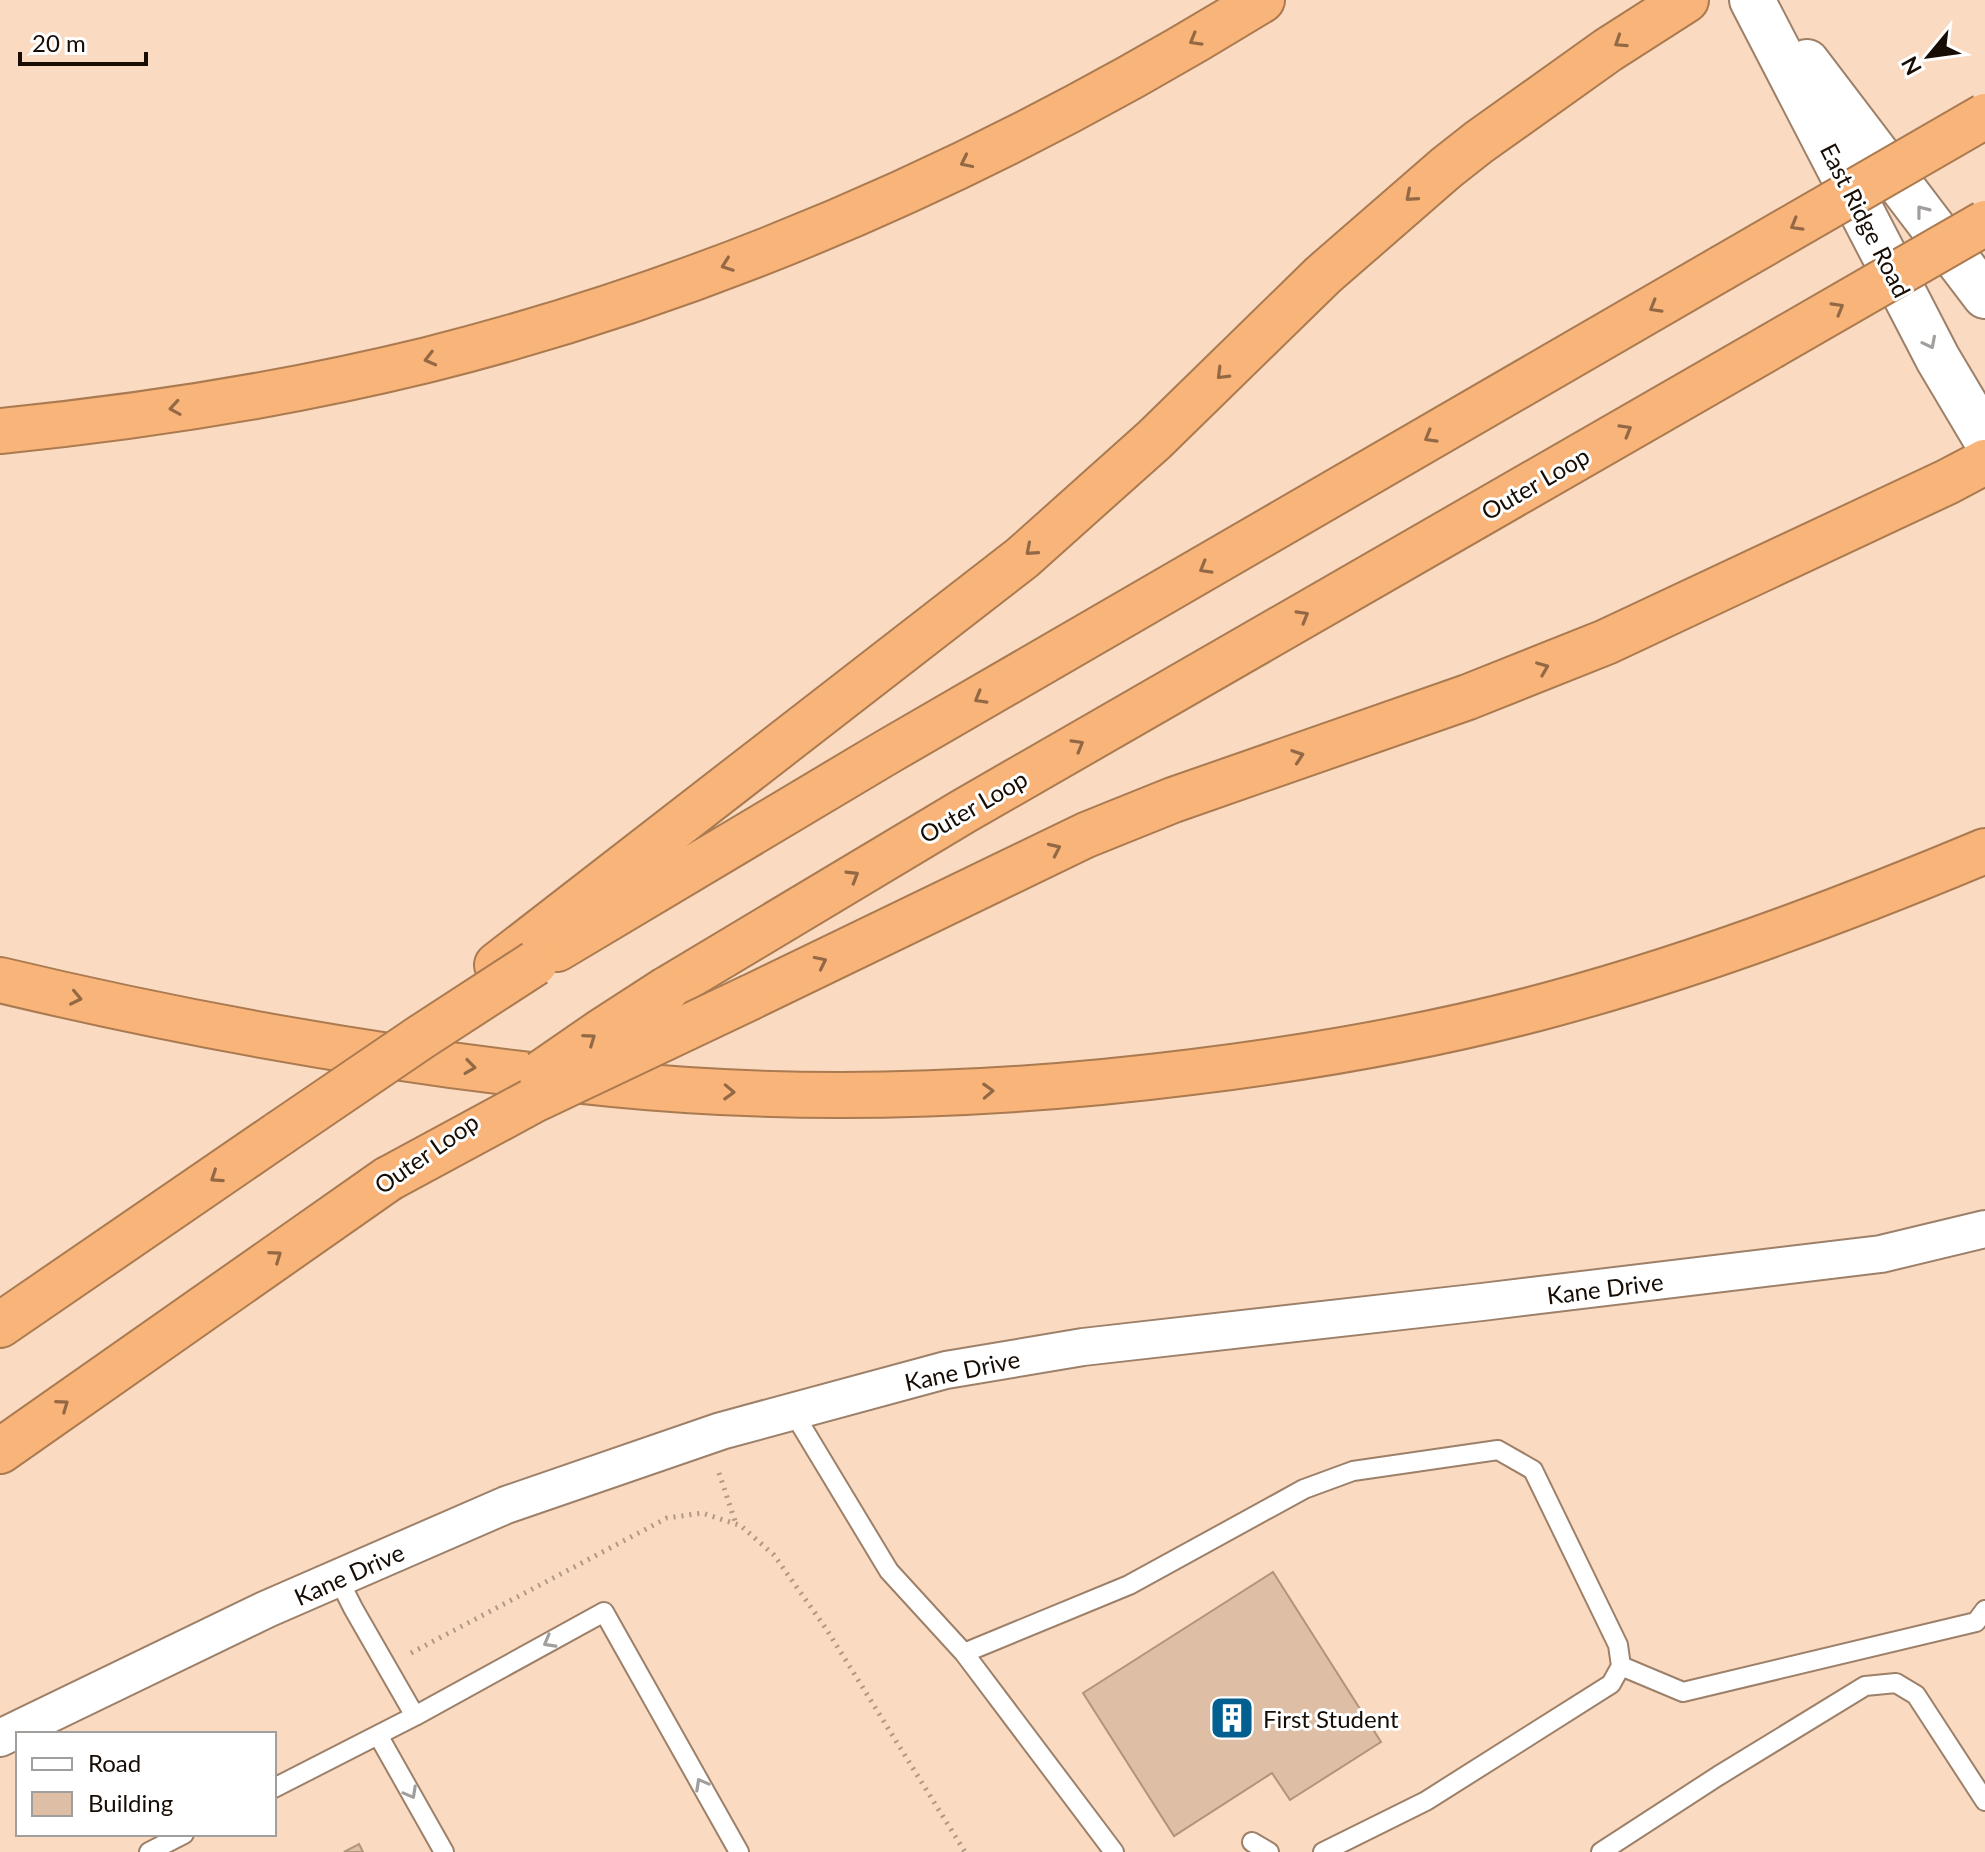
<svg xmlns="http://www.w3.org/2000/svg" width="1985" height="1852" viewBox="0 0 1985 1852" font-family="Lato,sans-serif">
  <rect width="100%" height="100%" fill="#fadac1"/>
  <path fill="#debfa6" stroke="#b1947c" stroke-width="2" d="M1273,1572L1381,1742L1290,1800L1272,1773L1174,1836L1083,1693Z
    M359,1844L363,1852H344Z"/>
  <g fill="none" stroke-linecap="round" stroke-linejoin="round">
    <g stroke="#9d8069" stroke-width="22">
      <path id="lane" d="M793,1412L889,1571L964,1653L1114,1852
        M964,1653L1129,1585L1304,1489L1353,1471L1498,1450L1533,1470L1618,1645L1621,1666L1611,1684L1426,1801L1323,1852
        M1621,1666L1683,1692L1976,1622L1985,1610
        M415,1716L604,1612L739,1852
        M378,1735L444,1852
        M274,1788L415,1716L353,1608L338,1578
        M1252,1842L1269,1852
        M149,1852L184,1834
        M1601,1852L1718,1776L1865,1686L1896,1683L1916,1695L1985,1801"/>
    </g>
    <g stroke="#9d8069" stroke-width="40">
      <path id="street" d="M0,1738L267,1609L506,1505L721,1431L946,1370L1083,1347L1482,1302L1881,1254L1985,1229"/>
    </g>
    <g stroke="#9d8069" stroke-width="48">
      <path id="secondary" d="M1752,0L1938,359L1985,438
        M1807,62L1985,296"/>
    </g>
    <g stroke="#aa7a50" stroke-width="48">
      <path id="highway" d="M0,431C142,417 288,394 427,360C722,286 1003,160 1262,0
        M557,949L887,752L1722,268
        M497,965L1022,558L1154,440L1323,275L1446,168L1479,142L1608,50L1686,0
        M0,980C201,1028 407,1064 613,1084C805,1103 1001,1096 1192,1072C1314,1057 1435,1036 1553,1004C1701,964 1844,910 1985,851
        M667,989L964,811L1770,347
        M751,997L1086,835L1173,800L1468,697L1606,642L1947,482L1985,462
        M0,1325L280,1133
        M0,1451L388,1179"/>
    </g>
    <path stroke="#b19885" stroke-width="5" stroke-dasharray="2 6" stroke-linecap="butt" d="M719,1473L736,1524
      M411,1653L667,1518L702,1513L736,1524L741,1526L774,1555L827,1630L965,1852"/>
    <use href="#lane" stroke="#fff" stroke-width="18"/>
    <use href="#street" stroke="#fff" stroke-width="36"/>
    <use href="#secondary" stroke="#fff" stroke-width="44"/>
    <use href="#highway" stroke="#f9b479" stroke-width="44"/>
    <g stroke="#aa7a50" stroke-width="48" stroke-linecap="butt">
      <path id="highway-bridge" d="M1722,268L1985,116
        M1770,347L1985,223
        M541,1073L599,1033L667,989
        M280,1133L421,1037L535,963
        M388,1179L536,1099L751,997"/>
    </g>
    <use href="#highway-bridge" stroke="#f9b479" stroke-width="44"/>
  </g>
  <defs><path id="oneway-chevron" d="M-2-3.5L2.5 0L-2 3.5" fill="none" stroke-width="1.6" stroke-linecap="round" stroke-linejoin="round" transform="scale(2)"/></defs>
  <g stroke="#936945">
    <use href="#oneway-chevron" transform="translate(1195 40) rotate(150)"/>
    <use href="#oneway-chevron" transform="translate(1620 42) rotate(147)"/>
    <use href="#oneway-chevron" transform="translate(966 162) rotate(154)"/>
    <use href="#oneway-chevron" transform="translate(1411 196) rotate(139)"/>
    <use href="#oneway-chevron" transform="translate(1796 225) rotate(150)"/>
    <use href="#oneway-chevron" transform="translate(727 265) rotate(160)"/>
    <use href="#oneway-chevron" transform="translate(1655 307) rotate(150)"/>
    <use href="#oneway-chevron" transform="translate(1838 308) rotate(-30)"/>
    <use href="#oneway-chevron" transform="translate(430 359) rotate(166)"/>
    <use href="#oneway-chevron" transform="translate(1222 374) rotate(135)"/>
    <use href="#oneway-chevron" transform="translate(175 408) rotate(171)"/>
    <use href="#oneway-chevron" transform="translate(1626 430) rotate(-30)"/>
    <use href="#oneway-chevron" transform="translate(1430 437) rotate(150)"/>
    <use href="#oneway-chevron" transform="translate(1031 550) rotate(139)"/>
    <use href="#oneway-chevron" transform="translate(1205 568) rotate(150)"/>
    <use href="#oneway-chevron" transform="translate(1303 616) rotate(-30)"/>
    <use href="#oneway-chevron" transform="translate(1543 668) rotate(-22)"/>
    <use href="#oneway-chevron" transform="translate(980 698) rotate(150)"/>
    <use href="#oneway-chevron" transform="translate(1078 745) rotate(-30)"/>
    <use href="#oneway-chevron" transform="translate(1298 756) rotate(-19)"/>
    <use href="#oneway-chevron" transform="translate(1055 849) rotate(-25)"/>
    <use href="#oneway-chevron" transform="translate(853 876) rotate(-31)"/>
    <use href="#oneway-chevron" transform="translate(821 962) rotate(-26)"/>
    <use href="#oneway-chevron" transform="translate(76 998) rotate(12)"/>
    <use href="#oneway-chevron" transform="translate(590 1039) rotate(-35)"/>
    <use href="#oneway-chevron" transform="translate(470 1067) rotate(8)"/>
    <use href="#oneway-chevron" transform="translate(988 1091) rotate(-2)"/>
    <use href="#oneway-chevron" transform="translate(729 1092) rotate(2)"/>
    <use href="#oneway-chevron" transform="translate(216 1177) rotate(146)"/>
    <use href="#oneway-chevron" transform="translate(276 1256) rotate(-35)"/>
    <use href="#oneway-chevron" transform="translate(63 1405) rotate(-35)"/>
  </g>
  <g stroke="#a29e9b">
    <use href="#oneway-chevron" transform="translate(1922 211) rotate(-128)"/>
    <use href="#oneway-chevron" transform="translate(1930 343) rotate(63)"/>
    <use href="#oneway-chevron" transform="translate(549 1642) rotate(151)"/>
    <use href="#oneway-chevron" transform="translate(701 1784) rotate(-119)"/>
    <use href="#oneway-chevron" transform="translate(411 1793) rotate(61)"/>
  </g>
  <defs>
    <g id="building-square" transform="scale(2.3)"><rect x="-9" y="-9" width="18" height="18" rx="4" fill="#025f90" stroke="#fff"/><path d="M-4-6H4V6H1V3H-1V6H-4ZM-2.5-4.3h1.7v1.8h-1.7ZM.8-4.3h1.7v1.8H.8ZM-2.5-1h1.7V.8h-1.7ZM.8-1h1.7V.8H.8Z" fill="#fff"/></g>
  </defs>
  <g fill-rule="evenodd">
    <use href="#building-square" x="1232" y="1718"/>
  </g>
  <g text-anchor="middle" dominant-baseline="central" stroke-width="6" stroke-linejoin="round" paint-order="stroke">
    <g font-size="24" fill="#170d05" stroke="#fff">
      <text transform="translate(1866 220) rotate(63)">East Ridge Road</text>
      <text transform="translate(1535 483) rotate(-30)">Outer Loop</text>
      <text transform="translate(973 806) rotate(-30)">Outer Loop</text>
      <text transform="translate(426 1153) rotate(-35)">Outer Loop</text>
      <text transform="translate(1605 1288) rotate(-7)">Kane Drive</text>
      <text transform="translate(962 1370) rotate(-12)">Kane Drive</text>
      <text transform="translate(349 1574) rotate(-24)">Kane Drive</text>
    </g>
    <g font-size="24" fill="#170d05" stroke="#fff" text-anchor="start">
      <text x="1263" y="1718">First Student</text>
    </g>
  </g>
  <rect x="16" y="1732" width="260" height="104" fill="#ffffff" stroke="#a29e9b" stroke-width="2"/>
  <rect x="32" y="1758" width="40" height="12" fill="#ffffff" stroke="#a29e9b" stroke-width="2"/>
  <text x="88" y="1772" font-size="24" fill="#170d05">Road</text>
  <rect x="32" y="1792" width="40" height="24" fill="#debfa6" stroke="#a29e9b" stroke-width="2"/>
  <text x="88" y="1812" font-size="24" fill="#170d05">Building</text>
  <g transform="translate(1929 56) rotate(241)" stroke="#ffffff" stroke-width="6" paint-order="stroke">
  <path d="M0-6L14 30L0 20L-14 30Z" fill="#170d05"/>
  <text y="-12" font-size="22" font-weight="bold" text-anchor="middle" fill="#170d05">N</text>
  </g>
  <path d="M20 52v12h126v-12" fill="none" stroke="#170d05" stroke-width="4"/>
  <text x="32" y="52" font-size="24" fill="#170d05" stroke="#ffffff" stroke-width="6" paint-order="stroke">20 m</text>
</svg>
